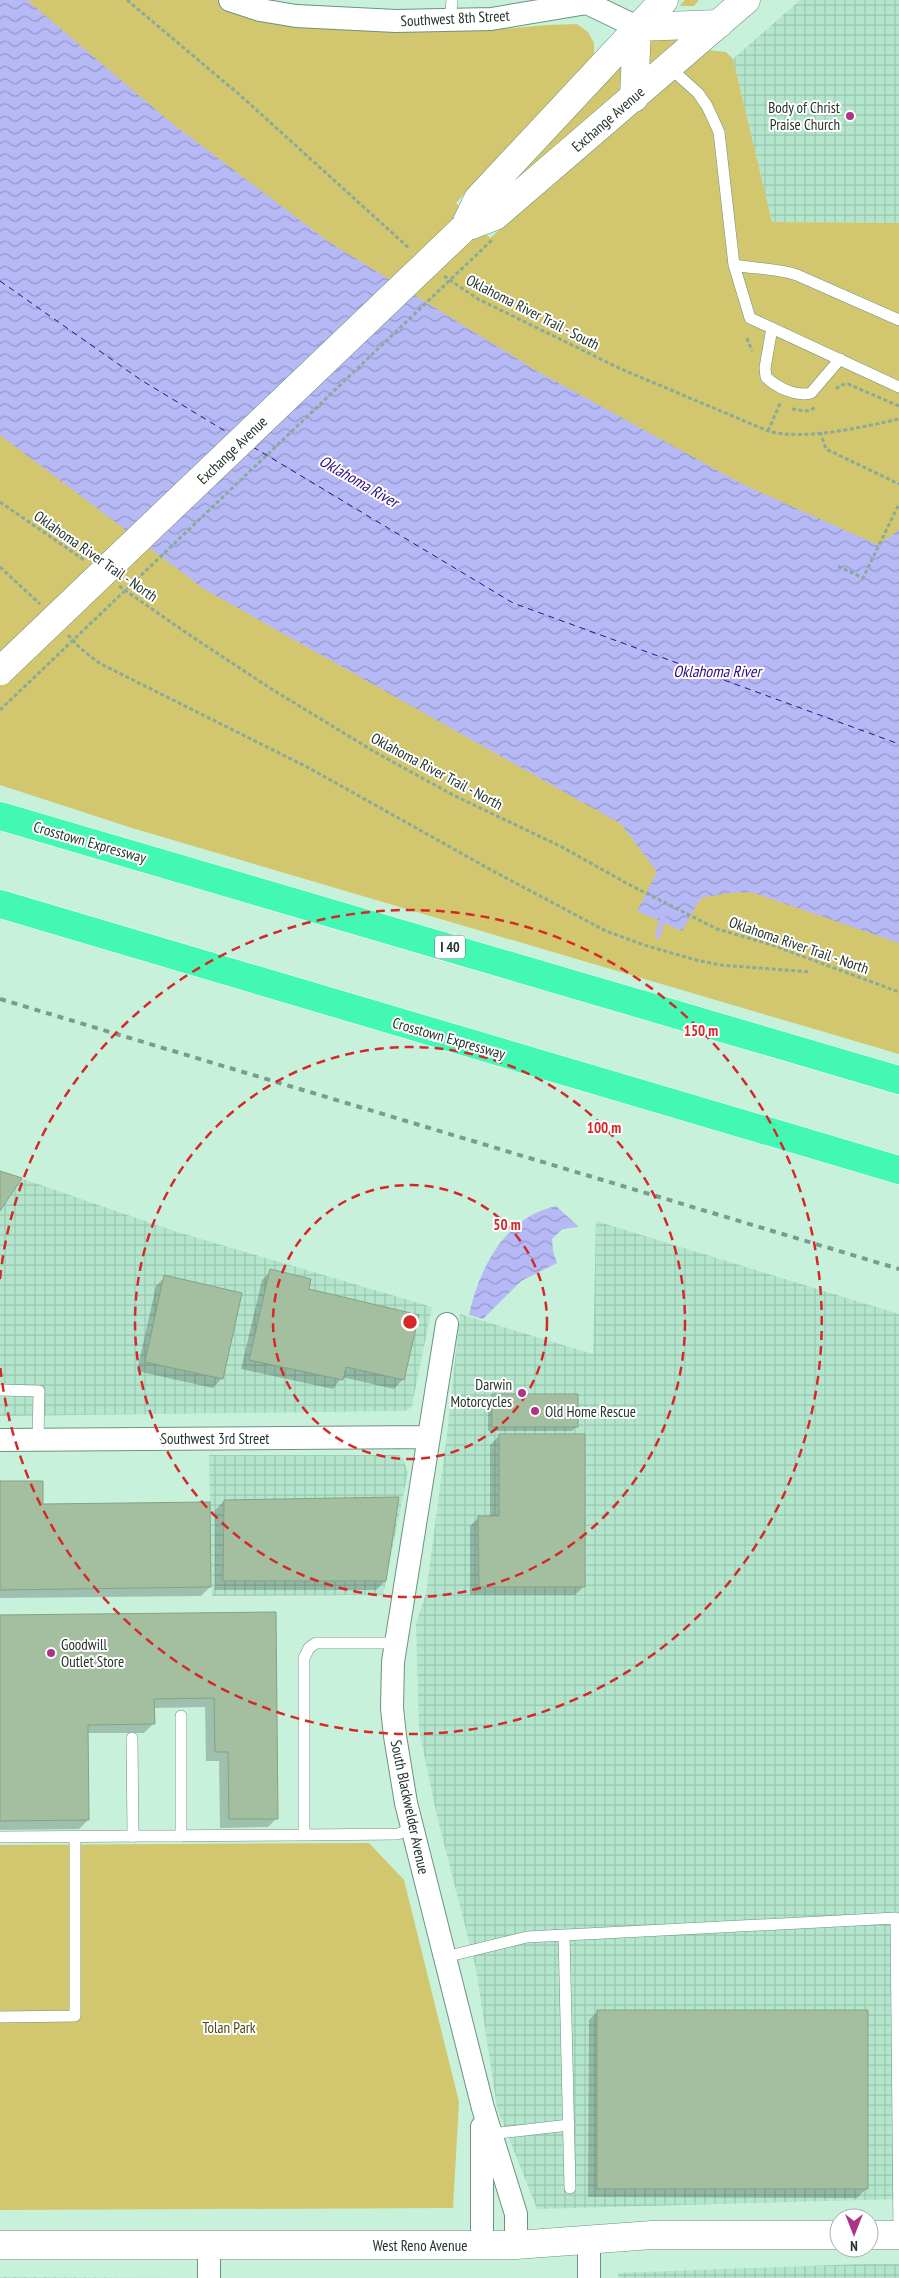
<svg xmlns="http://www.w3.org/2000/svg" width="899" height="2278" viewBox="0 0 899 2278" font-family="'PT Sans Narrow',sans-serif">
  <defs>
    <pattern id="industrial-grid" width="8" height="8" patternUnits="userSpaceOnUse" patternTransform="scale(1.25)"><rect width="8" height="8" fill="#b4e6cd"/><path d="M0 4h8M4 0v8" fill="none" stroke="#9ac6b0"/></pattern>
    <pattern id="water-waves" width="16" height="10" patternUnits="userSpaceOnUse" patternTransform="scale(1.25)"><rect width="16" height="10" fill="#b6b9f6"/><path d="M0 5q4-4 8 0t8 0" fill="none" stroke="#9497c7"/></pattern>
  </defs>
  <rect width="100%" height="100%" fill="#c7f1db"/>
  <path fill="url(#industrial-grid)" d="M800,0H899V223L772,222L733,59Z
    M0,1171L174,1231L432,1307L412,1406L408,1410L402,1411L0,1416Z
    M596,1221L899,1314V2199L537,2209L497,2108L476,1969L436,1812L419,1729L416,1624L426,1593L447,1434L460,1314L593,1354Z
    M209,1455H399L403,1459L408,1472L383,1595L212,1596Z
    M860,2264H899V2278H618V2273Z
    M0,2277L191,2278H0Z"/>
  <path fill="#d2c76e" d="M0,0H236L224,9L245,17L366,31H481L547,25L577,24L588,32L594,43V55L456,203L490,238L707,50L726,52L733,59L772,222L899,223V1054L132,828L0,785Z
    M685,0H699L694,6H681L680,5Z
    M677,36L675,44L646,72L650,37Z
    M621,64H628L625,79L618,94L524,175L519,171Z
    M369,1843L404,1880L459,2102L453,2208L0,2210V1845Z"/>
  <path fill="url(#water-waves)" d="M0,0H27L169,121L329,242L537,371L744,485L878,545L899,530V943L751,892L728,893L701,898L682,931L637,911L657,872L621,824L204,589L0,435Z
    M556,1206L579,1227L562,1229L552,1239L553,1251L557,1263L521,1281L483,1319L469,1315C477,1277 497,1233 534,1214C541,1210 549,1208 556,1206Z"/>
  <path fill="#0003" d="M271,1271L308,1290L403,1379L394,1389L342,1377L333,1389L241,1369L262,1280Z
    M165,1277L222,1378L213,1388L137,1371L156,1286Z
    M492,1396L577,1426L572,1431H488V1400Z
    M499,1436L584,1586L575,1595H470V1526L479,1517H490V1445Z
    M0,1482L42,1505L210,1587L201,1596L0,1598Z
    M224,1501L385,1581L376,1590H215V1510Z
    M275,1613L277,1818L268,1827L220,1828L219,1761H206L205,1707L153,1708V1724L144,1733H87L88,1820L79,1829L0,1830V1616Z
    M598,2011L866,2189L857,2198L588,2197L589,2020Z"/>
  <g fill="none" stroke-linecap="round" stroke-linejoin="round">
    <path stroke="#b6b9f6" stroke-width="5.5" d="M658,936L663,916"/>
    <path stroke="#2d0b84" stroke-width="1" stroke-dasharray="6 5" stroke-linecap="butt" d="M0,281L141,380L230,434
      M253,447L513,603L899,744"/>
  </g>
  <path fill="#a4bfa0" stroke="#86a183" d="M0,1171L22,1178L0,1211Z
    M270,1269L311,1279L309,1289L419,1315L404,1380L346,1367L343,1380L249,1360Z
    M164,1275L242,1293L223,1379L145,1362Z
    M492,1394H578V1427H492Z
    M499,1434H585V1587H479L478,1516H499Z
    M0,1481H43V1504L210,1502L211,1587L0,1590Z
    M399,1497L386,1581H223L224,1500Z
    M276,1612L278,1819H229L228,1752H215L214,1698L154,1699L155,1724L88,1725L89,1820L0,1821V1615Z
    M597,2010H868V2189H597Z"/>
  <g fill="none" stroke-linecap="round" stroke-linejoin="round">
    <g stroke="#6c937f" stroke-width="12">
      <path id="lane" d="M450,20L452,0
        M669,67L698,93L707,106L719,132L734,265L750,318L899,387
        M734,265C755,269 777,268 797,275L899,320
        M772,328L765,368L766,377C776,387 796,397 811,393L840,359
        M0,1390L39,1391L38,1440
        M396,1643H316L309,1648L304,1658V1835L398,1834L413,1828
        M132,1738L133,1837
        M181,1836V1716
        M0,1837L304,1835
        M564,1935L570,2188
        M445,1957L527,1937L896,1918L899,2235
        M0,2017L75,2016V1837
        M491,2134L569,2125"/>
    </g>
    <g stroke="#6c937f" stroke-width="24">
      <path id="street" d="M230,0L260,10L296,16L396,21L491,19L587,3L637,27
        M447,1324L393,1662L392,1708L395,1736L406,1803L483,2108L516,2214V2245
        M0,1440L429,1437
        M589,2239V2278
        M482,2245V2127
        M209,2278V2245"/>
    </g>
    <g stroke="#6c937f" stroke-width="29">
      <path id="secondary" d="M637,27L719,24
        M634,98L637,27
        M464,228L495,216L746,0
        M464,228L478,199L664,0
        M869,2235H899
        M0,2245H516L652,2235H839"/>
    </g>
    <g stroke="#fff" stroke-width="29">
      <path id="highway" d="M0,816L899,1080
        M0,904L899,1170"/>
    </g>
    <path stroke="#8aab9a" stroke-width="3" stroke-dasharray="4 2.5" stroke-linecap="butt" d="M127,0L241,96L410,249
      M444,276L478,299L621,369L768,431C804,441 863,427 899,419
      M747,338L752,351
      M836,389L841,385L848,384L899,406
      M792,409L806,411L815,408
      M768,431L781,401
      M820,432L826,449L899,484
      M0,502L84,560
      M838,566L863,578L899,504
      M0,567L40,604
      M119,586L188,634L273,690L375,752L453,795L562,847L628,884L717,929L772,945L899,992
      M68,635L80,648L99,663L309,768L493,871L606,931L644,945L696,960L721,965L810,972"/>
    <use href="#lane" stroke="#fff" stroke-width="11"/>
    <use href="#street" stroke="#fff" stroke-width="22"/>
    <use href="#secondary" stroke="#fff" stroke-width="28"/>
    <use href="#highway" stroke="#42f8b2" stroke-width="28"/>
    <path stroke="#7c9b8b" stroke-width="4" stroke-dasharray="6 6" stroke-linecap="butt" d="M0,999L899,1269"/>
    <g stroke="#6c937f" stroke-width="29" stroke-linecap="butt">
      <path id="secondary-bridge" d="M0,671L464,228"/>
    </g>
    <path stroke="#8aab9a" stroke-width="3" stroke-dasharray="4 2.5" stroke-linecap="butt" d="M0,710L493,239"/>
    <use href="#secondary-bridge" stroke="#fff" stroke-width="28"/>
  </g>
  <g fill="none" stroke="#d62828" stroke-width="2.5" stroke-dasharray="9 6">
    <circle cx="410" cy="1322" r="137"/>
    <circle cx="410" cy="1322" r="275"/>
    <path d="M0 1279A412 412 0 1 1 0 1365"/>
  </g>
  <g fill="#ac3388" stroke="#fff" stroke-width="2">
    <circle cx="850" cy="116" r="5"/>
    <circle cx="522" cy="1393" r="5"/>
    <circle cx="535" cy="1411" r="5"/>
    <circle cx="51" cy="1653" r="5"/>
  </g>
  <g text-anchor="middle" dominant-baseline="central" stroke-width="4" stroke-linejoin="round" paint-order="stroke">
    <rect fill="#fff" stroke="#65716b" stroke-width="1" x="435" y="935.5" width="30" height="23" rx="4"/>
    <g font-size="14" font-weight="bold" fill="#23342c">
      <text x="450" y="947">I 40</text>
    </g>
    <g font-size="15" fill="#23342c" stroke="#fff">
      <text transform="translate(455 18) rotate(-3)">Southwest 8th Street</text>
      <text transform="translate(608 119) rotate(-41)">Exchange Avenue</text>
      <text transform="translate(533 312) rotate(27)">Oklahoma River Trail - South</text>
      <text transform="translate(232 450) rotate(-44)">Exchange Avenue</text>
      <text transform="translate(96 556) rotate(35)">Oklahoma River Trail - North</text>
      <text transform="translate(437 771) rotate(28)">Oklahoma River Trail - North</text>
      <text transform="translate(90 842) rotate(16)">Crosstown Expressway</text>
      <text transform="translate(799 945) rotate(19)">Oklahoma River Trail - North</text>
      <text transform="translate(449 1038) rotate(16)">Crosstown Expressway</text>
      <text x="215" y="1438">Southwest 3rd Street</text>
      <text transform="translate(410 1807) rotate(78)">South Blackwelder Avenue</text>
      <text x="420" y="2245">West Reno Avenue</text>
    </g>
    <g font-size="15" fill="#23342c" stroke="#fff" text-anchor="end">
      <text x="840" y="107">Body of Christ<tspan x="840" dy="17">Praise Church</tspan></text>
      <text x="512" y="1384">Darwin<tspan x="512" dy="17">Motorcycles</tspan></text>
      <text x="545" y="1411" text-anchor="start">Old Home Rescue</text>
      <text x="61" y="1644" text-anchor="start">Goodwill<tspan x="61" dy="17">Outlet Store</tspan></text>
    </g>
    <g font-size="15" fill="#4e4715" stroke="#fff">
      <text x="229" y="2027">Tolan Park</text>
    </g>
    <g font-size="16" font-style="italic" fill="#2d0b84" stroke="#fff">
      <text transform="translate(359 481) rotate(30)">Oklahoma River</text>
      <text x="717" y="671">Oklahoma River</text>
    </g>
  </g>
  <circle cx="410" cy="1322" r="8" fill="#d62828" stroke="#fff" stroke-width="2.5"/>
  <g font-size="15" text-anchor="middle" font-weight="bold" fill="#d62828" stroke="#fff" stroke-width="4" stroke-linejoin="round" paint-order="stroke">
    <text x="701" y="1036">150 m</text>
    <text x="604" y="1133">100 m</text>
    <text x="507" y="1230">50 m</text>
  </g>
  <g transform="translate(854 2233) rotate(180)"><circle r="24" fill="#ffffff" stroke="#a7aeab"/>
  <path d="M0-4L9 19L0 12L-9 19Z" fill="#ac3388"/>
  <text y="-8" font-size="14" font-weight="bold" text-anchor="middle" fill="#23342c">N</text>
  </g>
</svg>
